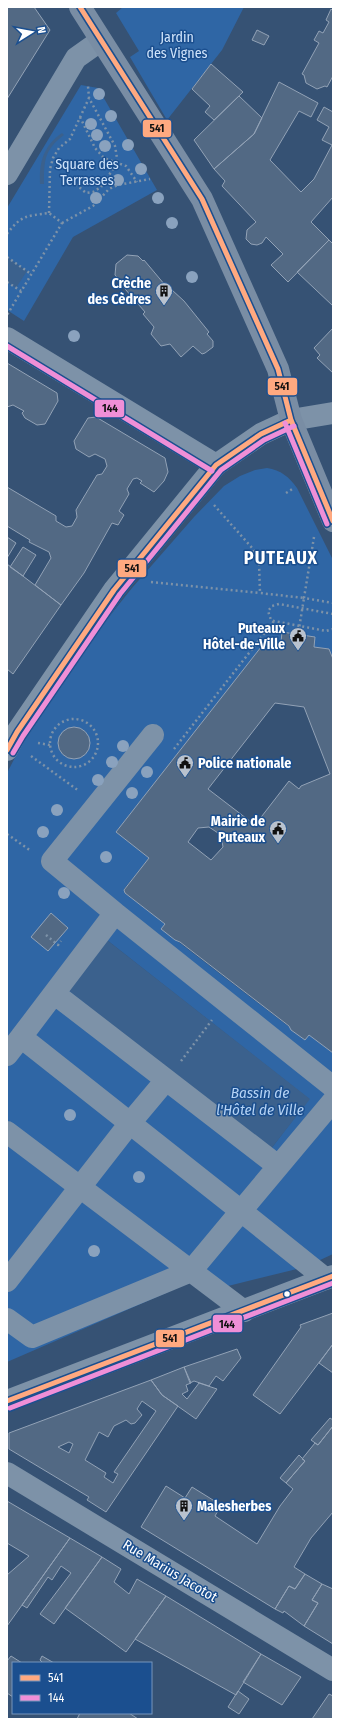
<svg xmlns="http://www.w3.org/2000/svg" width="340" height="1726" viewBox="0 0 340 1726" font-family="'Fira Sans Condensed',sans-serif">
  <rect width="100%" height="100%" fill="#365274"/>
  <path fill="#2f66a5" fill-rule="evenodd" d="M123,7H244L222,50L167,120L130,57L139,51L116,13Z
    M81,85L98,88L157,190L73,237L24,321L7,310V208Z
    M267,468C281,470 289,477 297,488L333,560V659L329,649L314,647L282,633L281,642L265,639V642L116,832L149,858L124,889L125,893L165,924L176,940L292,1029L309,1035L333,1053V1254L305,1267L208,1291L196,1280L7,1362V773L28,732L105,622L132,588L194,517L224,486L240,476L255,470ZM103,937L309,1099L270,1150Z"/>
  <path fill="#3b618d" d="M62,133L64,135C44,150 44,161 44,184H40C39,163 43,146 62,133Z
    M7,257L27,271L16,288L7,282Z
    M103,937L310,1099L270,1150L64,987Z"/>
  <path fill="#526984" stroke="#92a2b6" fill-rule="evenodd" d="M7,7H34L50,30L7,99Z
    M331,9L333,11V76L327,87L325,86L317,89L306,83L304,75L302,74L319,43L314,40L319,31L323,33L329,22L326,20Z
    M257,30L269,36L264,45L252,40Z
    M211,64L243,92L214,120L205,112L210,106L192,89Z
    M279,82L318,103L311,117L299,111L270,160L301,192L314,179L332,145L322,140L329,127L317,120L324,107L333,112V197L311,222L329,240L288,282L271,265L283,254L266,237L262,243L257,245L251,244L246,239L247,230L256,222L222,186L225,181L214,169L254,134Z
    M239,96L262,118L254,134L214,169L194,140Z
    M329,240L333,244V306L297,272Z
    M127,255L138,256L143,261L144,260L170,291L172,290L184,301L209,332L207,334L213,341V347L205,353L202,354L193,346L181,357L170,344L161,346L151,334L154,327L143,314L145,312L119,282L120,281L115,275L116,264Z
    M333,328V373L317,358L320,355L314,348Z
    M7,363L57,393L58,401L45,424L37,425L25,418L22,413L24,411L13,405L7,407Z
    M96,417L165,458L168,472L164,481L154,492L140,483L142,481L137,478L133,479L127,489L129,494L119,511L124,515L118,525L112,523L84,573L61,605L35,585L51,558L49,552L29,542L30,540L7,526V487L56,516V521L66,527L72,526L77,517L76,510L97,475L102,474L107,466L105,459L95,454L89,457L76,449L74,441L88,418Z
    M7,537L16,543L7,558Z
    M23,547L36,555L23,576L10,567Z
    M7,564L61,605L13,674L7,669Z
    M282,632L315,637L314,647L329,649L333,659V1053L309,1035L305,1040L291,1030L289,1026L180,942L175,940L161,929L165,924L125,893L124,890L149,858L116,832L265,642L263,640L265,639L281,642ZM275,703L304,707L330,774L301,786L299,789L289,781L255,825L208,789ZM209,827L221,835L223,847L211,860L188,842L198,828Z
    M58 743a16 16 0 1 1 32 0a16 16 0 1 1-32 0Z
    M51,913L68,928L48,951L31,937Z
    M333,1313V1344L280,1414L253,1395L301,1327L300,1325Z
    M333,1344V1373L319,1363Z
    M237,1349L241,1358L223,1381L216,1376L209,1386L194,1381L190,1383L184,1367Z
    M184,1367L191,1383L186,1385L188,1391L182,1394L187,1399L199,1383L217,1389L196,1419L162,1395L151,1380Z
    M151,1380L162,1395L178,1406L106,1512L87,1500L89,1497L9,1449V1433ZM142,1401L156,1411L114,1472L118,1474L113,1483L104,1477L106,1473L85,1460L99,1432L108,1437L114,1426L126,1420L131,1424L135,1423L142,1415L137,1409ZM69,1442L73,1444L69,1453L58,1447Z
    M330,1418L333,1420V1426L318,1445L311,1440Z
    M333,1426V1512L311,1538L294,1567L305,1574L295,1589L289,1586L275,1609L141,1527L166,1486L185,1498L192,1487L221,1505L215,1516L257,1544L280,1506L293,1489L286,1483L305,1461L302,1459L315,1443L318,1445Z
    M299,1455L305,1461L286,1483L280,1478Z
    M7,1501L70,1538L7,1626V1575L29,1556L7,1543Z
    M70,1538L102,1557L54,1624L40,1614L71,1573L61,1566L52,1580L48,1577L27,1608L22,1605Z
    M102,1557L121,1569L114,1582L129,1594L137,1579L166,1596L126,1652L65,1608Z
    M305,1574L322,1584L312,1600L318,1603L304,1626L284,1611L283,1613L275,1609L289,1586L295,1589Z
    M322,1584L333,1589V1644L304,1626L318,1603L312,1600Z
    M166,1596L261,1654L236,1695L135,1639Z
    M261,1654L301,1677L282,1705L243,1682Z
    M11,1656L22,1663H13V1697L7,1693V1661Z
    M42,1656L54,1663H43L40,1660Z
    M238,1691L249,1699L239,1714L228,1707Z
    M329,1694L333,1696V1719H312Z
    M80,1713H129L138,1719H77Z"/>
  <g fill="none" stroke-linecap="round" stroke-linejoin="round">
    <path stroke="#7d92a8" stroke-width="2.5" stroke-dasharray="2 3" stroke-linecap="butt" d="M80,117L95,148L104,158L126,166L137,182
      M72,181L86,193L93,192L101,187L117,163V158L115,146L89,98L88,86
      M49,213L50,169L53,158L59,148L70,139L89,98
      M62,223L93,206L109,189L118,185L150,179
      M7,234C21,215 27,216 49,213L62,223L7,315
      M7,257L31,274
      M7,282L21,291
      M286,493L294,488
      M214,505L253,549L259,562L260,593L304,598L298,635
      M314,537L304,598L333,603
      M151,582L260,593
      M333,614L279,604L272,606L268,611L271,620L274,621L326,631L333,629
      M50 743a24 24 0 1 1 48 0a24 24 0 1 1-48 0Z
      M38,743L50,745
      M174,749L274,621
      M31,756L79,791
      M7,834L31,851
      M46,935L58,945L61,941
      M181,1061L212,1020"/>
    <path stroke="#7d92a8" stroke-width="22" d="M7,174L76,58L100,41
      M7,338L216,465
      M153,735L52,861L115,913L21,1037L241,1211L333,1101
      M7,750L17,732L114,590L216,465L261,434L291,420L333,413
      M115,913L333,1087
      M55,994L278,1166
      M7,1055L21,1037
      M7,1132L244,1311
      M7,1281L130,1123L166,1080
      M7,1319L32,1337L191,1271L241,1211L326,1279
      M7,1401L333,1276
      M7,1473L333,1670"/>
    <path stroke="#798da4" stroke-width="22" d="M80,7L202,199L278,369L291,420L333,521"/>
    <g stroke="#1b4f8f" stroke-width="8">
      <path id="bus-1" d="M80,7L202,199L278,369L291,420L333,521
        M7,750L17,732L114,590L216,465L261,434L291,420
        M7,1401L333,1276"/>
    </g>
    <g stroke="#1b4f8f" stroke-width="8">
      <path id="bus-2" d="M7,346L212,471
        M285,423L327,524
        M13,753L23,736L120,594L221,470L264,440L294,426
        M10,1408L333,1283"/>
    </g>
    <use href="#bus-1" stroke="#ffa980" stroke-width="5"/>
    <use href="#bus-2" stroke="#ef8fd7" stroke-width="5"/>
  </g>
  <g fill="#8aa2be">
    <circle cx="99" cy="94" r="6"/>
    <circle cx="111" cy="116" r="6"/>
    <circle cx="91" cy="124" r="6"/>
    <circle cx="97" cy="135" r="6"/>
    <circle cx="128" cy="145" r="6"/>
    <circle cx="105" cy="146" r="6"/>
    <circle cx="141" cy="169" r="6"/>
    <circle cx="118" cy="180" r="6"/>
    <circle cx="96" cy="198" r="6"/>
    <circle cx="158" cy="198" r="6"/>
    <circle cx="172" cy="223" r="6"/>
    <circle cx="192" cy="277" r="6"/>
    <circle cx="74" cy="336" r="6"/>
    <circle cx="123" cy="746" r="6"/>
    <circle cx="112" cy="762" r="6"/>
    <circle cx="147" cy="772" r="6"/>
    <circle cx="98" cy="780" r="6"/>
    <circle cx="132" cy="793" r="6"/>
    <circle cx="57" cy="810" r="6"/>
    <circle cx="43" cy="832" r="6"/>
    <circle cx="106" cy="857" r="6"/>
    <circle cx="64" cy="893" r="6"/>
    <circle cx="70" cy="1115" r="6"/>
    <circle cx="139" cy="1177" r="6"/>
    <circle cx="94" cy="1251" r="6"/>
  </g>
  <defs>
    <g id="building-pin" transform="scale(0.9)"><path d="M0 17L-7.5 6A9.5 9.5 0 1 1 7.5 6Z" fill="#b9c2ce" stroke="#1b4f8f"/><path d="M-4-6H4V6H1V3H-1V6H-4ZM-2.5-4.3h1.7v1.8h-1.7ZM.8-4.3h1.7v1.8H.8ZM-2.5-1h1.7V.8h-1.7ZM.8-1h1.7V.8H.8Z" fill="#111"/></g>
    <g id="civic-pin" transform="scale(0.9)"><path d="M0 17L-7.5 6A9.5 9.5 0 1 1 7.5 6Z" fill="#b9c2ce" stroke="#1b4f8f"/><path d="M-.6-6.5H3V-4.5H.6V-3L4-1V1h2V6H-6V1h2V-1L-.6-3ZM-1.2 2.5V6h2.4V2.5Z" fill="#111"/></g>
  </defs>
  <g fill-rule="evenodd">
    <use href="#building-pin" x="164" y="291"/>
    <use href="#civic-pin" x="298" y="636"/>
    <use href="#civic-pin" x="185" y="763"/>
    <use href="#civic-pin" x="278" y="829"/>
    <use href="#building-pin" x="184" y="1506"/>
  </g>
  <circle fill="#fff" stroke="#1b4f8f" stroke-width="1.5" cx="287" cy="1294" r="3.5"/>
  <g text-anchor="middle" dominant-baseline="central" stroke-width="3" stroke-linejoin="round" paint-order="stroke">
    <g font-size="14" fill="#cfe3fa" stroke="#1b4f8f">
      <text x="177" y="37">Jardin<tspan x="177" dy="16">des Vignes</tspan></text>
      <text x="87" y="164">Square des<tspan x="87" dy="16">Terrasses</tspan></text>
    </g>
    <g font-size="14" font-weight="bold" fill="#fff" stroke="#1b4f8f" text-anchor="end">
      <text x="151" y="283">Crèche<tspan x="151" dy="16">des Cèdres</tspan></text>
      <text x="285" y="628">Puteaux<tspan x="285" dy="16">Hôtel-de-Ville</tspan></text>
      <text x="198" y="763" text-anchor="start">Police nationale</text>
      <text x="265" y="821">Mairie de<tspan x="265" dy="16">Puteaux</tspan></text>
      <text x="197" y="1506" text-anchor="start">Malesherbes</text>
    </g>
    <g font-size="14" fill="#fff" stroke="#1b4f8f">
      <text transform="translate(170 1571) rotate(31)">Rue Marius Jacotot</text>
    </g>
    <g font-size="15" font-style="italic" fill="#b5d3f5" stroke="#1b4f8f">
      <text x="260" y="1093">Bassin de<tspan x="260" dy="17">l'Hôtel de Ville</tspan></text>
    </g>
    <g font-size="18" font-weight="bold" letter-spacing="1" fill="#fff" stroke="#1b4f8f">
      <text x="281" y="558">PUTEAUX</text>
    </g>
  </g>
  <g stroke="#1b4f8f" stroke-width="1.5">
    <rect x="142" y="119" width="30" height="19" rx="4" fill="#ffa980"/>
    <rect x="267" y="377" width="31" height="19" rx="4" fill="#ffa980"/>
    <rect x="94" y="399" width="31" height="19" rx="4" fill="#ef8fd7"/>
    <rect x="117" y="559" width="30" height="19" rx="4" fill="#ffa980"/>
    <rect x="212" y="1314" width="31" height="19" rx="4" fill="#ef8fd7"/>
    <rect x="155" y="1329" width="30" height="19" rx="4" fill="#ffa980"/>
  </g>
  <g font-size="11" text-anchor="middle" font-weight="bold" fill="#111">
    <text x="157" y="132">541</text>
    <text x="282" y="390">541</text>
    <text x="110" y="412">144</text>
    <text x="132" y="572">541</text>
    <text x="227" y="1328">144</text>
    <text x="170" y="1342">541</text>
  </g>
  <rect width="340" height="1726" fill="none" stroke="#ffffff" stroke-width="16"/>
  <rect x="12" y="1662" width="140" height="52" fill="#1b4f8f" stroke="#7695bc"/>
  <rect x="20" y="1675" width="20" height="6" fill="#ffa980" stroke="#7695bc"/>
  <text x="48" y="1682" font-size="12" fill="#ffffff">541</text>
  <rect x="20" y="1695" width="20" height="6" fill="#ef8fd7" stroke="#7695bc"/>
  <text x="48" y="1702" font-size="12" fill="#ffffff">144</text>
  <g transform="translate(32 32) rotate(79)" stroke="#1b4f8f" stroke-width="3" paint-order="stroke">
  <path d="M0-3L7 15L0 10L-7 15Z" fill="#ffffff"/>
  <text y="-6" font-size="11" font-weight="bold" text-anchor="middle" fill="#ffffff">N</text>
  </g>
</svg>
